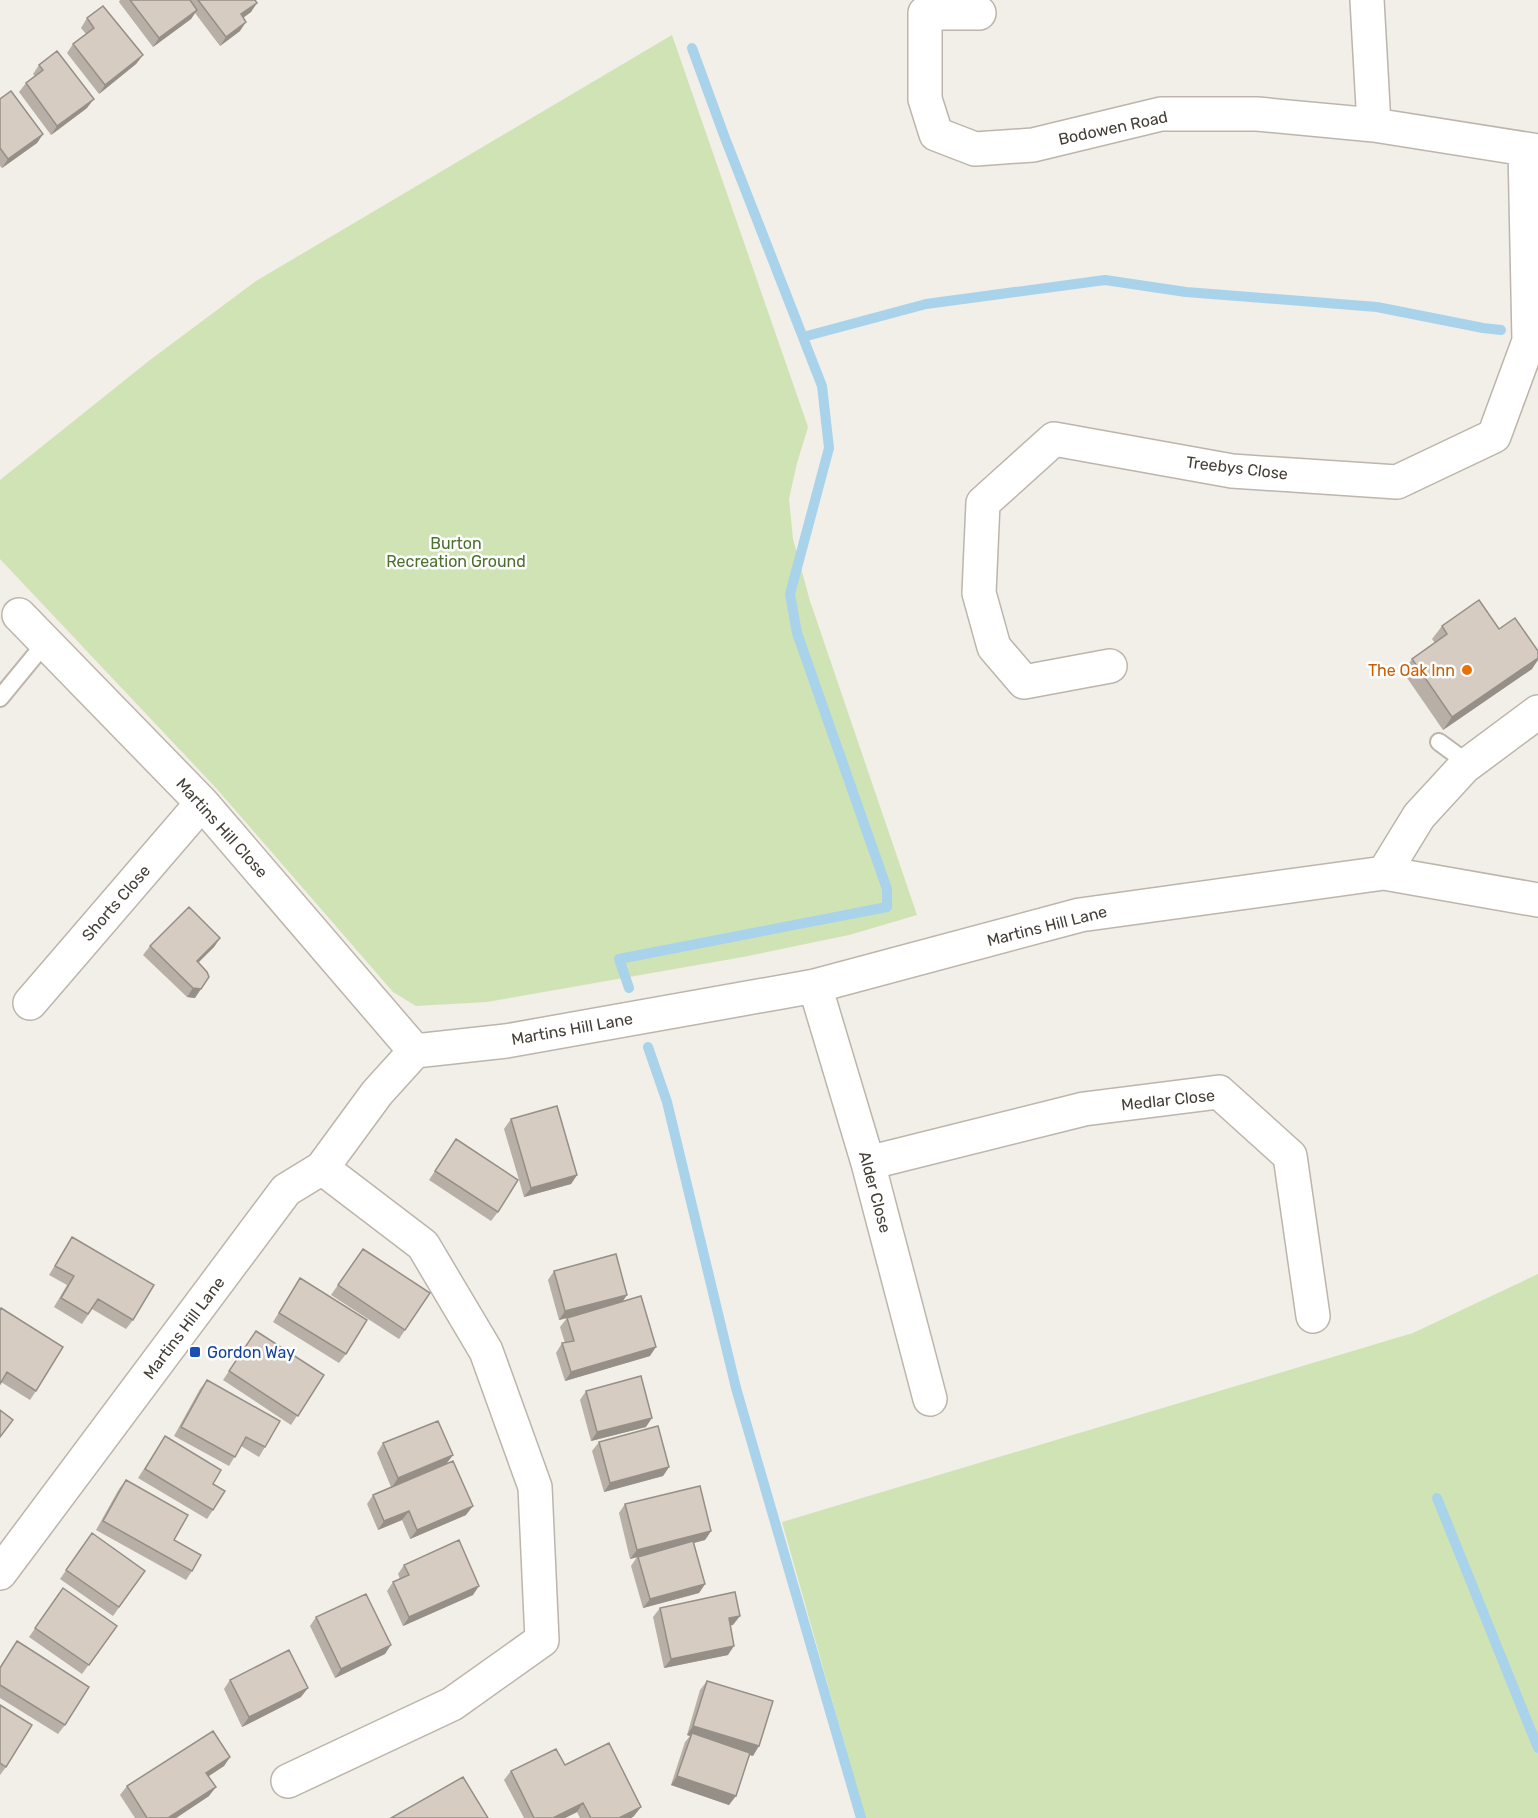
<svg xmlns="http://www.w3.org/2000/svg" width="1538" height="1818" viewBox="0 0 1538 1818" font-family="Rubik,sans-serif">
  <rect width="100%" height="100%" fill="#f2eee8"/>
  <path fill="#d0e3b4" d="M672,35L808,427L797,463L789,499L793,539L810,601L917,915L849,935L743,957L487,1002L416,1006L393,992L216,788L0,559V480L150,360L256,281Z
    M1538,1274V1818H863L865,1817L782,1522L1413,1333Z"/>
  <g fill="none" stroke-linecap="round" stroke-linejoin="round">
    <path stroke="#a9d3ea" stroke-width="10" d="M803,337L926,304L1105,280L1186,292L1377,307L1483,328L1501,330
      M629,988L619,959L887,907V889L797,633L790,594L829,448L822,386L725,138L692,48
      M648,1047L667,1102L736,1388L861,1818
      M1437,1498L1538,1748"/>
    <g stroke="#bdb5ab" stroke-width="20">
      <path id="service" d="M0,698L46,642
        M1439,742L1458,756L1464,767"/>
    </g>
    <g stroke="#bdb5ab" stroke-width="36">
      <path id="minor" d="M1367,0L1374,125
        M979,13H925V99L936,134L975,149L1033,145L1161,114H1257L1374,125L1538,151
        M19,615L202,803L415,1051
        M1110,666L1024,682L994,647L979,593L983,503L1054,439L1232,471L1397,482L1494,436L1529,341L1525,149
        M1384,873L1419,816L1464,767L1538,712
        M815,986L868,1163L930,1399
        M30,1003L202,803
        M868,1163L1084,1109L1219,1092L1290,1156L1313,1316
        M0,1573L286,1190L322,1168L377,1093L415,1051L506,1041L815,986L1080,915L1384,873L1538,900
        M288,1781L452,1704L542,1640L535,1487L486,1351L423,1245L322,1168"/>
    </g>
    <use href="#service" stroke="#fff" stroke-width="16"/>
    <use href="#minor" stroke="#fff" stroke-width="33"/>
  </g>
  <path fill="#b8afa6" d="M120,0H255L251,12L243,17L240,31L220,46L195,13L191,19L153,47L119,2Z
    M87,18L143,55L136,64L99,94L67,53L73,44L86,34L81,28Z
    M39,65L87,108L51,135L19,92L26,83L35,76L33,74Z
    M0,99L43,134L37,143L2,168L0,166Z
    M1442,626L1499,629L1532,669L1443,730L1403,672L1412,659L1435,643L1432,639Z
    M220,938L214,947L198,962L195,998L187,997L143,955L150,946Z
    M511,1119L577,1175L571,1184L524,1197L504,1129Z
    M456,1139L498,1212L491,1221L429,1180Z
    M72,1237L133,1320L126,1329L92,1309L82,1324L54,1307L67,1285L49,1275Z
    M363,1249L430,1293L399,1339L331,1295Z
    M554,1271L622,1301L650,1356L565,1381L556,1353L562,1343H565L560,1327L567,1318L559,1320L548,1280Z
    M300,1278L346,1354L339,1363L273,1322Z
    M0,1309L36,1391L30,1400L1,1382Z
    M256,1331L324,1375L291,1425L223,1380Z
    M207,1380L265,1447L259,1457L241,1446L229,1466L174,1436L200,1389Z
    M586,1391L646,1427L591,1441L580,1400Z
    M165,1436L213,1484V1510L207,1519L138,1478Z
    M599,1442L669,1467L663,1476L604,1492L592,1451Z
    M383,1443L453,1455L447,1463L466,1515L410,1539L402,1520L378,1530L367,1504L373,1495L391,1487L377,1453Z
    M126,1480L174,1540L192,1571L186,1580L96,1530L119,1489Z
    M625,1504L711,1531L705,1540L694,1543L705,1584L699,1593L643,1608L631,1566L637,1557L630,1559L619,1513Z
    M92,1533L145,1571L113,1616L60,1579Z
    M404,1565L473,1595L403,1626L387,1591L393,1582L400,1579L398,1574Z
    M63,1588L117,1626L82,1674L29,1637Z
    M660,1608L733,1625H730L728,1655L664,1668L653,1617Z
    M316,1617L385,1654L335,1678L310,1626Z
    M17,1641L65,1725L58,1734L0,1698V1667Z
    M230,1680L301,1697L242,1727L224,1689Z
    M707,1681L753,1756L750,1755L729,1805L671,1785L685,1742L690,1736L687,1735L700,1690Z
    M0,1705L6,1767L0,1775Z
    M230,1757L224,1766L208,1776L209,1796L176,1818H135L120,1795L127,1786Z
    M565,1765L634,1816L631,1818H580L577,1812L565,1818H524L504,1780L511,1771Z"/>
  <path fill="#968f87" d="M257,3L251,12L235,24L241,14Z
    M197,10L191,19L153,47L159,38Z
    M246,22L240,31L220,46L226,37Z
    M143,55L136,64L99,94L105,85Z
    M94,99L87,108L51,135L57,126Z
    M43,134L37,143L2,168L8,159Z
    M1538,658V660L1532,669L1443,730L1452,717Z
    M220,938L214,947L191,970L197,961Z
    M193,988L201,989L195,998L187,997Z
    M577,1175L571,1184L524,1197L531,1188Z
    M627,1295L621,1304L559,1320L565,1311Z
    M656,1347L650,1356L565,1381L571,1372Z
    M652,1418L646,1427L591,1441L597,1432Z
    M453,1455L446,1464L392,1487L398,1478Z
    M669,1467L663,1476L604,1492L610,1483Z
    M473,1506L466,1515L410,1539L417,1530Z
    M409,1511L402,1520L378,1530L384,1521Z
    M711,1531L705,1540L630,1559L637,1550Z
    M705,1584L699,1593L643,1608L650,1599Z
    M479,1586L473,1595L403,1626L409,1617Z
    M740,1616L733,1625L722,1627L729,1618Z
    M391,1645L385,1654L335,1678L341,1669Z
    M734,1646L728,1655L664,1668L671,1659Z
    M308,1688L301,1697L242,1727L249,1717Z
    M693,1726L759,1746L753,1756L691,1736L692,1733L690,1736L687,1735Z
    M230,1757L224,1766L200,1782L206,1773Z
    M677,1776L736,1796L729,1805L671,1785Z
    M216,1787L209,1796L176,1818H168Z
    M583,1803L577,1812L565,1818H553Z
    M641,1807L634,1816L631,1818H619Z"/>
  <path fill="#d6ccc1" stroke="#968f87" stroke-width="1.5" d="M130,0H190L197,10L159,38Z
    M198,0H255L257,3L241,14L246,22L226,37Z
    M103,6L143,55L105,85L73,44L94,28L87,18Z
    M57,51L94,99L57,126L26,83L43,70L39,65Z
    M11,91L43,134L8,159L0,148V99Z
    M1479,600L1499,629L1515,618L1538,651V658L1452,717L1412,659L1447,634L1442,626Z
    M189,907L220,938L197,961L207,972L209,977L201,989L193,988L150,946Z
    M557,1106L577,1175L531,1188L511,1119Z
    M456,1139L518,1180L498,1212L435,1171Z
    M72,1237L154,1285L133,1320L98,1299L88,1314L61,1298L74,1276L55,1266Z
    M363,1249L430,1293L405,1330L338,1285Z
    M616,1254L627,1295L565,1311L554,1271Z
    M300,1278L367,1320L346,1354L279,1313Z
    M641,1296L656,1347L571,1372L562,1343L574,1341L567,1318Z
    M1,1308L63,1347L36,1391L7,1372L0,1384V1310Z
    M256,1331L324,1375L298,1416L229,1371Z
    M641,1376L652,1418L597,1432L586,1391Z
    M207,1380L280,1421L265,1447L246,1437L235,1457L181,1427Z
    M0,1410L13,1420L0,1437Z
    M438,1421L453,1455L398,1478L383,1443Z
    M658,1426L669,1467L610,1483L599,1442Z
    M165,1436L221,1470L213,1484L225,1491L213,1510L145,1469Z
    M453,1461L473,1506L417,1530L409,1511L384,1521L373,1495Z
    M126,1480L188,1515L174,1540L201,1555L192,1571L103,1521Z
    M700,1486L711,1531L637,1550L625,1504Z
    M92,1533L145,1571L119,1607L66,1570Z
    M459,1540L479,1586L409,1617L393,1582L409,1575L404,1565Z
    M693,1541L705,1584L650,1599L638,1557Z
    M63,1588L117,1626L89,1665L35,1628Z
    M735,1592L740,1616L729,1618L734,1646L671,1659L660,1608Z
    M366,1594L391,1645L341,1669L316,1617Z
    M17,1641L89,1687L65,1725L0,1685V1668Z
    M289,1650L308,1688L249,1717L230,1680Z
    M707,1681L773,1701L759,1746L693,1726Z
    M0,1705L32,1725L6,1767L0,1763Z
    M213,1731L230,1757L206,1773L216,1787L168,1818H147L127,1786Z
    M692,1733L750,1753L736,1796L677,1776Z
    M609,1743L641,1807L619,1818H591L583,1803L553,1818H534L511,1771L556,1749L565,1765Z
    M463,1777L488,1818H391Z"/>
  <circle fill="#e8710a" stroke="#fff" stroke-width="2" cx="1467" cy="670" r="6"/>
  <rect fill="#1a4fb4" stroke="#fff" stroke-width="2" x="189" y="1346" width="12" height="12" rx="3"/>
  <g text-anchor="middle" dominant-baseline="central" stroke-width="5" stroke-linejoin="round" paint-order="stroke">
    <g font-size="16" fill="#453f37" stroke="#fff">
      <text transform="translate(1113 128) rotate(-12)">Bodowen Road</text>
      <text transform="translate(1237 468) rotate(7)">Treebys Close</text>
      <text transform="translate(222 828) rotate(48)">Martins Hill Close</text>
      <text transform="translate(116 903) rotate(-49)">Shorts Close</text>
      <text transform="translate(1047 926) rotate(-14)">Martins Hill Lane</text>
      <text transform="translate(572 1029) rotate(-10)">Martins Hill Lane</text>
      <text transform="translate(1168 1100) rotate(-6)">Medlar Close</text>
      <text transform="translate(875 1192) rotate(75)">Alder Close</text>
      <text transform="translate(184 1328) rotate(-53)">Martins Hill Lane</text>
    </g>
    <g font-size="16" fill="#4c712f" stroke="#fff">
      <text x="456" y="543">Burton<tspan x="456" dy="18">Recreation Ground</tspan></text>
    </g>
    <g font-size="16" fill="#c56008" stroke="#fff" text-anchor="end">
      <text x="1455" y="670">The Oak Inn</text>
    </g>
    <g font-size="16" fill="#164399" stroke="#fff" text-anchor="start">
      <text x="207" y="1352">Gordon Way</text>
    </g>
  </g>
</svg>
